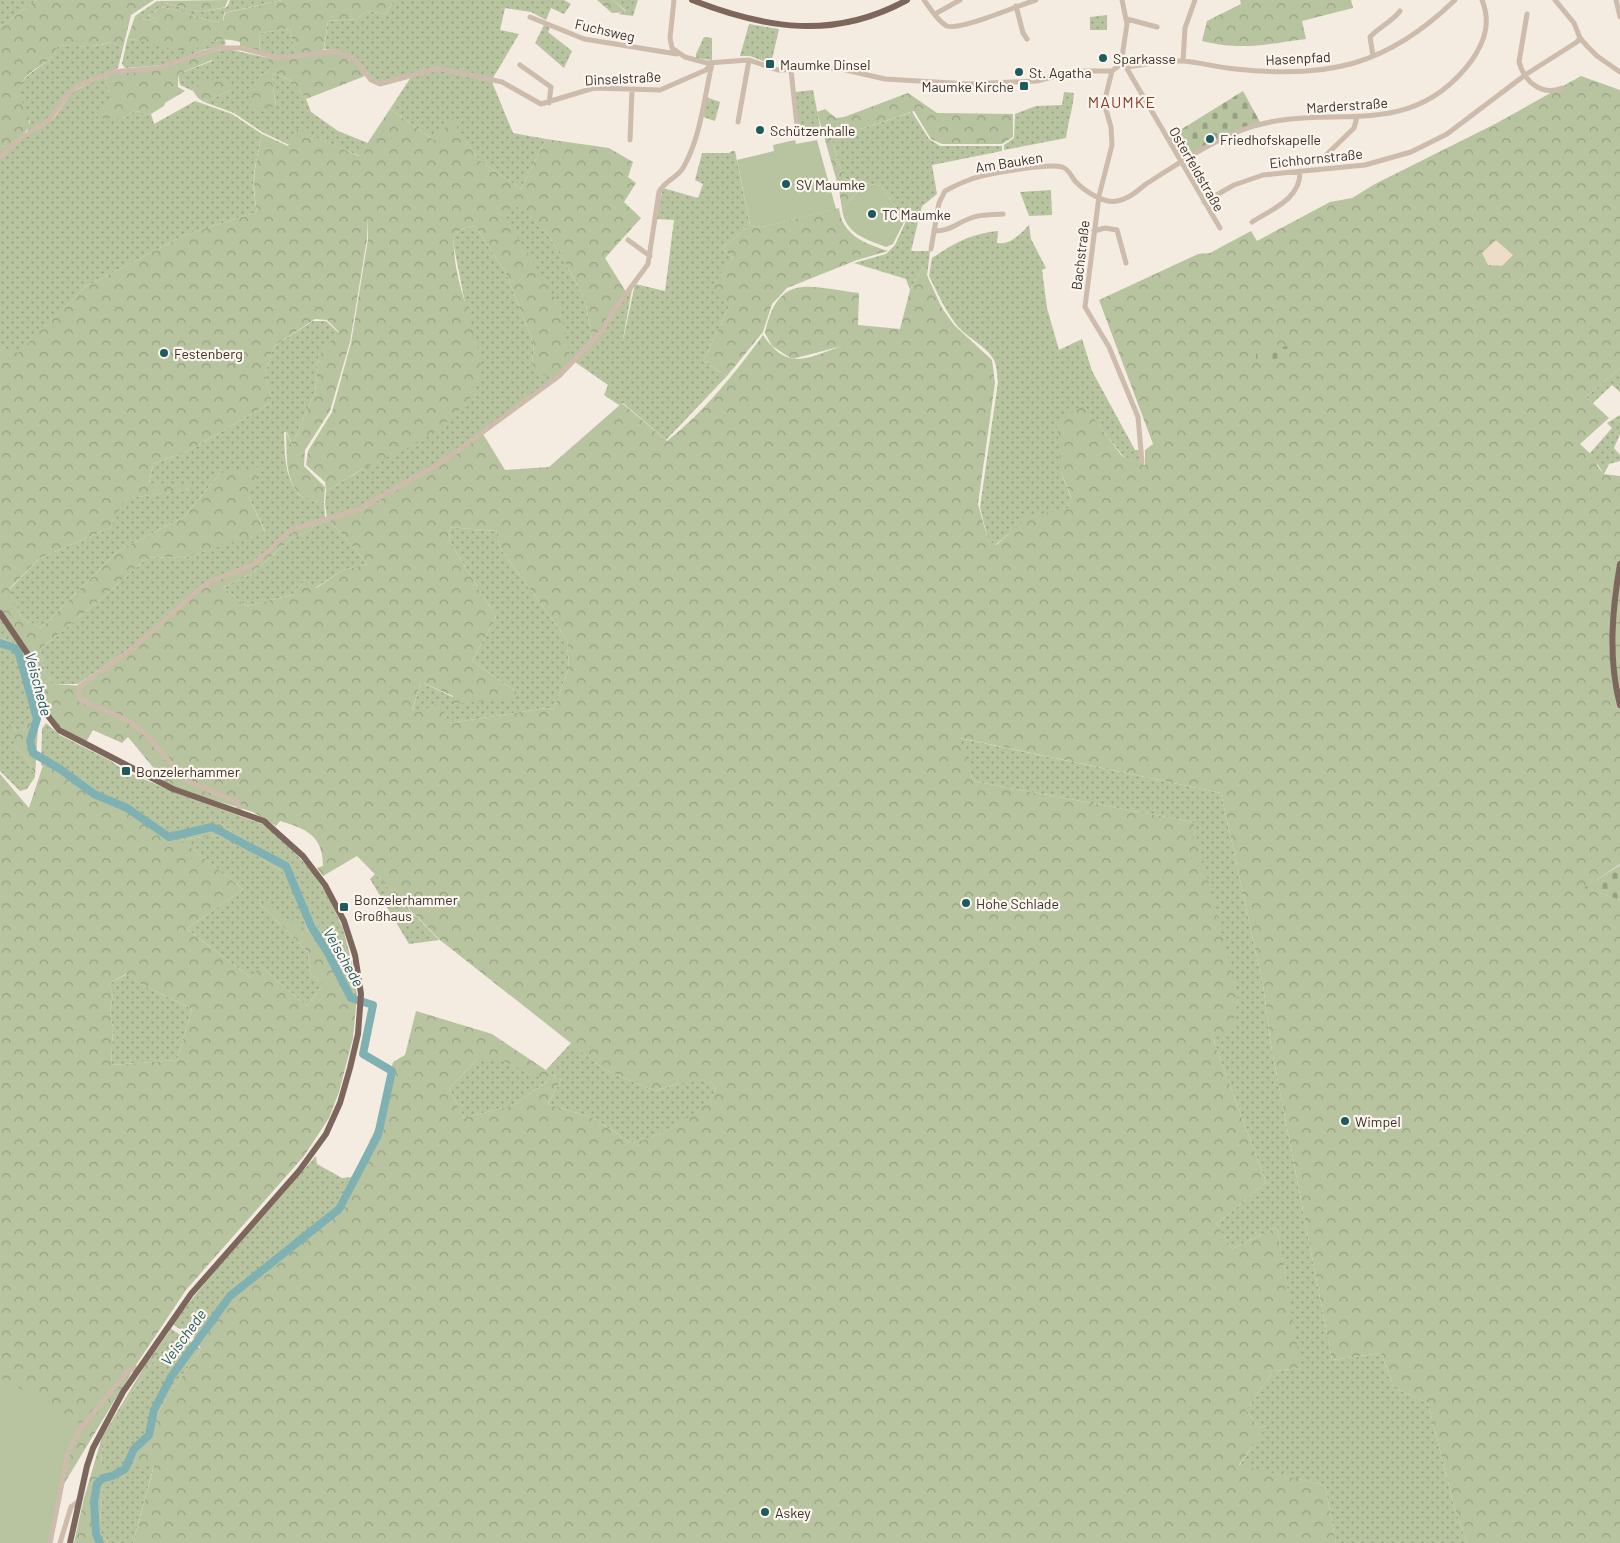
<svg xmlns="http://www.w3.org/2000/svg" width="1620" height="1543" viewBox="0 0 1620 1543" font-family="Barlow,sans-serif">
  <defs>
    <pattern id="grass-dots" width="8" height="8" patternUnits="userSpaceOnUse" patternTransform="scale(1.25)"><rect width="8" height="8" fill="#b8c4a0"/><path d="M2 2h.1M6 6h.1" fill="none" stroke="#97a083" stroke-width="1.8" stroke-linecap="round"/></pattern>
    <pattern id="forest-crowns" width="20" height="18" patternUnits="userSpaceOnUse" patternTransform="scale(1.25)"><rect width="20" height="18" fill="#b8c4a0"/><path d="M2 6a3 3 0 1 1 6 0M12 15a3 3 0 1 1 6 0" fill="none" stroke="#97a083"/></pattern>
    <pattern id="cemetery-stones" width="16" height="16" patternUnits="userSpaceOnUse" patternTransform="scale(1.25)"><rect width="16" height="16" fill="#b8c4a0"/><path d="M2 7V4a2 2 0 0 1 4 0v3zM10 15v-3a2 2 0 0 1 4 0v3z" fill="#97a083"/></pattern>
  </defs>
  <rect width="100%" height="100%" fill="#f4ebe1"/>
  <path fill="url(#grass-dots)" d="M0,0H37L0,27Z
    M230,0H282L224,13L223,22C201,22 182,9 160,7L149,16L158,20V23L135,16L157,1L201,12L227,7Z
    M394,0H564L571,4L564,14L551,8L546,20L531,12L505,8L500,30L519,34L493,78L441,67L378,82L335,50L324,49L328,21L357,19L367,11L386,14Z
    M613,0H638L633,16L618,14L626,11Z
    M1107,15V30H1090V17Z
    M749,24L779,29L771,64L750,56H740Z
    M544,25L550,28L548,32L572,51L564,68L535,43Z
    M290,29L296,55L280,57L259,53L260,33Z
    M704,37L712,38V60L696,58V54Z
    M132,39L190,50L205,43L224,39L226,43L224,46L206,49L164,65L125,68L122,64L127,40Z
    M110,42L123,48L118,68L72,88L47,120L27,132L30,121L27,119C25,110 19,99 20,91C21,69 53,68 57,46C75,45 93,49 110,42Z
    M227,49L269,58V71L260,76L276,106L272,80L274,73L292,81L306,99L311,112L338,131L368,143L360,156L297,130L289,145L262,132L234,113L204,102L231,90L196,87L193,91L180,85L178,74L212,61L216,51Z
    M437,70L492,82L513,133L546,139L521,189L479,160L452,121L434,140L390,109L411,77Z
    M105,76L111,102L123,118L135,111L151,114L154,124L195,101L232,114L262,134C255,168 250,178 257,212L185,235L85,287L18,354L3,348L0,351V147L11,146L44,126L54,118L72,92Z
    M813,90L820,126L799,134L795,92Z
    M1064,92L1074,93C1073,109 1068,122 1066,138L1004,150V145L1014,138L1015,114L1036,106L1062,105Z
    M706,97L720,102L715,121L703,117Z
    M912,112L929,139L940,146H1002V151L932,165L937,194L905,220L881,186L844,179L830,135L868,127Z
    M732,151H735L750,225L722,248L733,258L720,276L730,305L703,361L727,376L666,440L623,403L619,405L604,395L608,385L575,362L632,289L622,345L635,284L665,291L674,220L655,219L663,188L698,198L703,184L695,180L702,153H729Z
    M1051,190L1052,215L1029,216L1020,192Z
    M513,202L547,233L568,268L585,299L592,340L571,362L506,218Z
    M922,206L911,251H930L927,276L923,267L910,290L906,279L854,263L886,254L895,245L907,219Z
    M1029,225L1031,239L1046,268L1042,270L1047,308L1059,350L1082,339L1092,371L1135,450H1140L1141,465L1123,456L1082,404L1061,472L1071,498L1067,510C1037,513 1018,526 995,545L988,540L980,507L998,382C997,375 997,366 994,360C987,346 965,337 955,323C944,308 937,292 929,276L932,258C953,244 972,233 998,231L997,243C1011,245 1020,234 1029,225Z
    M475,226L506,273L534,345L532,364L557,377L449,456L361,508L327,518L325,504L326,491L368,466L465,303L454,247V235L462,229Z
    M313,321H326L339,333L319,355L315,392L292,445L287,432H284C285,453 284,480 301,496C306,500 317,501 324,503L325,518L305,524L253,564L78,684H55L45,673L40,649L100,600L148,557L184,558L265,531L248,496L220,473L184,517L118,551L41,628L22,618L9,590L40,558L110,528L124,499L190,489L187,484H149L153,464L188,451L272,402L265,374L274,346Z
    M1620,368V392L1612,385L1593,403L1586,397Z
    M1620,415V434L1614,448L1620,455V461L1609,464L1604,474L1590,453L1612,428L1607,423Z
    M330,521L368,564L343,570L315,588L306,579L292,595L246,606L223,587L253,573L292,538L311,530L313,526Z
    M449,527L496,531L500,548L567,640L569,668L553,710L547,708L450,723L412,711L421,682L453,697L454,704L517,692L472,661L496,617L450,542Z
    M0,616L19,645L0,638Z
    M0,646L15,652L33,713L23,732H16L12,723L15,746L28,760L35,777L27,789L20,791L0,771Z
    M46,723L60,735L111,761L125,771L176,793L265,825L282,839L312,871L328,896L343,928L353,968H343L335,949L313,922L287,864L238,837L219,822L182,840L217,835L240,844L285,874L296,893L308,932L258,902L308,952L310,973L323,985L307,1006L261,967L251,978L187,929L243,889L194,850L96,792L41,765L42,729Z
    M959,738L1221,793L1263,985L1271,1045L1332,1360L1381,1353L1394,1388L1428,1403L1454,1506L1467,1543H1336L1325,1485L1239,1466L1266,1426L1259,1428L1246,1410L1274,1371L1300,1368L1277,1227L1232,1249L1217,1224L1266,1182L1213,1039L1193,822L973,781Z
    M375,874L439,940L409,944L370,879Z
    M127,974L139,983L192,1009L177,1060L111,1065L113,1028L110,1013L113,993L108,984Z
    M571,1043L605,1070L655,1091L684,1082H711L716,1089C703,1115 658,1138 631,1143L593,1118L548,1104L561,1080L546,1070Z
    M477,1060H501L549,1080L514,1105L464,1118L449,1088Z
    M316,1156L317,1164L342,1178L353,1177L344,1194L342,1193L335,1207L230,1293L194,1338L172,1324L232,1249Z
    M170,1328L201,1349L164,1402L132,1462L154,1465L133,1543H108L99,1531L104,1475C100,1465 101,1448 106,1438C121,1405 151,1365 172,1335L169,1332Z"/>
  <path fill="url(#forest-crowns)" fill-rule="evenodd" d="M37,0H154L131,15L123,48L110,42C92,49 76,45 57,46C54,65 31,66 23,81C15,98 31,116 29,126C27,133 16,140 11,146L0,147V27Z
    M228,0L225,7L201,12L157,1Z
    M282,0H394L386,14L367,11L357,19L328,21L323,53C344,52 355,59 365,76L306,99L292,81L274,73L272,80L276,107L252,109L250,89L260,76L269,71V58L280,60L296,57L290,29L260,33L259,53L240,47V42C216,35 212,44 191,50C178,53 147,42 132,39L127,40L135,16L158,23V20L149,16L160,7C182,9 201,22 223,22L225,13Z
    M597,0H613L626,12L612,13Z
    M1240,0H1351L1353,8L1302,21L1306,39C1267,44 1242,51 1202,41L1207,21L1241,4Z
    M216,51L217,58L178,74V87L185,91L165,103L164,106L151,114L135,111L123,118H98L100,108L111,102L105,76L118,72L155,70Z
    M1581,76L1620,90V368L1586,397L1609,418L1580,444L1598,461L1597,466L1604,474L1620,476V864L1585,888L1620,900V1543H1467L1454,1506L1428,1403L1394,1388L1381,1353L1332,1360L1271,1045L1263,985L1221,793L960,738L973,781L1193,822L1238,996L1233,1028L1213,1039L1266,1182L1217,1224L1232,1249L1277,1227L1301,1368L1274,1371L1246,1410L1259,1428L1267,1426L1239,1465L1325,1485L1336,1543H133L154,1466L132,1462L164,1402L201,1349L194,1338L230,1293L335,1207L342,1193L344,1194L376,1128L393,1062L405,1055L416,1011L492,1034L561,1080L548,1104L593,1118L631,1143C658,1138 703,1114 716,1089L711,1082H684L655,1091L605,1070L440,940L357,856L323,876L317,868L323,866C323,836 307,829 280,821L276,826L253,812L187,792L166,783L128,737L122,743L93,730L86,742L59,726L48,713L28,651L0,609V351L3,347L18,353L85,287L185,235L257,212C251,178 255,168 262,134L288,146L297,129L359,156L390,109L434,140L452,120L479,160L521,189L546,139L609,148L633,162L628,177L636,183L624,202L641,218L605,258L626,292L603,328L592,340L585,299L568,268L547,233L513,203L506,218L560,306L571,362L557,377L543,375L532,364L534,345L506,273L475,226L462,229L454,235C451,280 476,322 481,365C485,396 440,429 417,443C401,452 384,457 369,466C354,473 340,483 326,491L325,482L306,465L308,451L332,412L351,343L368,239L367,216V239L350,342L330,411L305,450L304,466L325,487L324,503C317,501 306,500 301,496C284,480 287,452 286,431L292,445L315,392L319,355L339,332L327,320L315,319L274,346L265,374L272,402L188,451L153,464L149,483L188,484L191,489L125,499L110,528L40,558L9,589L22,618L41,628L118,551L184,517L220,473L260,467L248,496L265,532L184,558L148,557L100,600L40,649L45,673L55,684L84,686L212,582L254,566L290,532L362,510L483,434L505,470L549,467L622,403L667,441C705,411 735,373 763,335C788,372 807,358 842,346L792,359L772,346L765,333C778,271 810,287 859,293L858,325L900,329L910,290L923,267L942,308L954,325L992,360L995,383L978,504L988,540L996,545L1022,523L1023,517L1067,509L1071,497L1061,472L1057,424L1083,404L1122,456L1145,465V450L1153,444L1099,300L1198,254L1210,253L1251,231L1257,241L1330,202L1352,198L1375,184L1495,124ZM330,521L368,564L343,570L316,588L306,579L292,595L246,606L223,587L253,573L292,538L311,530L313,526ZM449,527L496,531L500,548L567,640L569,668L553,710L547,708L450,723L438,703L419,712L412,710L421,682L453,696V704L514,698L517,692L472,661L496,617L450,542ZM477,1060H501L548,1081L514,1105L464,1118L449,1088Z
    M230,79L231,90L204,102L198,98L193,91L200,82Z
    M908,93L937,113L1013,114V137L1002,144H942L931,139L914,111L868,127L830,135L844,179L865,183L842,209L839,189L817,112L825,109L836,118L844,117Z
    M839,208C842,235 864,243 888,251L857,260L787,288L772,304L763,332L727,376L703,361L730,305L713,292L719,276L733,258L722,248L750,225L758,228Z
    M0,638L19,645L31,670L41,711L38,727L35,777L28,760L15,746L9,724L12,723L16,732H23L33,712L15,652L0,646Z
    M43,765L130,807L194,850L243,889L187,929L251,978L260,966L307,1006L323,985L310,973L308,952L256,900L308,931L296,893L285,874L240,844L217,835L182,840L190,828L219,822L238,837L287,864L313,922L335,949L343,968H353L357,996L353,1038L339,1092L329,1118L304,1156L186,1290L136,1365L59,1492L50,1543H0V774L29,808ZM126,974L139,983L192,1009L177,1060L111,1065L113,1028L110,1013L113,993L108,984Z
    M169,1332L173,1334C150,1366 123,1402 106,1438C101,1448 100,1465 104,1475L99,1531L108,1543H74L84,1498L102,1437L146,1364Z"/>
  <path fill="url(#cemetery-stones)" d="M1243,91L1260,122L1236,130L1183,160L1169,137Z
    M1287,346L1292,350C1281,357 1270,364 1256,362V354Z
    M1620,865V900L1584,888Z"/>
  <path fill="#b8c4a0" d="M795,140L796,144L817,140L836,209L758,228L750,225L737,160L774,151L773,145Z
    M865,183L881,186L905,220L893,244L886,247C866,239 845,234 842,209Z
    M0,1378C29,1391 54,1410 82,1425L63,1468L47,1543H0Z"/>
  <path fill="#ecdcc8" d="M1496,240L1513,255L1502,266L1488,265L1482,253Z"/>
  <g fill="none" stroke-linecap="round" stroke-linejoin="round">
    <path stroke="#7fb0b2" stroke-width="8" d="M0,643L15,648L19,654L37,719L30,741L33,753L60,769L94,794L127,808L169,837L212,827L286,866L311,926L328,953L351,998L373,1005L363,1054L392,1071L378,1135L339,1209L230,1296L171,1377L154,1410L149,1435L134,1449L125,1469L112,1476L103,1478L97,1484L94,1502L96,1534L100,1543"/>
    <path stroke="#cdbbac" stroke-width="5" d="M674,0L670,38L672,48L685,57L707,63L749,60L778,70L837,68L885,79L969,84L1037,81L1060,75L1085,71H1112L1121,64
      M924,0C930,8 938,22 947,26C960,31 1019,5 1036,0
      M1555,0L1574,23L1580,38L1587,46L1597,56L1620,72
      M1616,0L1620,17
      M1016,6L1023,33L1027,39
      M935,14L960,0
      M1527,14L1519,62C1525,83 1542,96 1562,88
      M530,17L584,39L677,54
      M1127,19L1157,27
      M1373,56L1370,37C1379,27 1392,22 1400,11
      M1183,61L1185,28L1195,0
      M1121,64L1126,67C1144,65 1165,60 1183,61C1200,62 1218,68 1236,69C1327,79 1387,66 1455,0
      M1121,64L1127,24L1122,0
      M520,65L551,87L549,103
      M1126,67L1220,228
      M791,70L798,135
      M1112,71L1104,103L1111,127L1112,145L1099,196L1085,307L1109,347L1138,417L1142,462
      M738,122L749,60
      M630,140L632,90
      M0,157L20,139L49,120L67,95L76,87L111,72L158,68L218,48H241L280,58L335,51L355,59L371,80L380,84L435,69H443L502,82L541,104L594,88L660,90L706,70L711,64
      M1320,161L1354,128L1357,117
      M1204,202L1234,185L1263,175L1365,165L1411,152L1447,134L1525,75L1577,42L1580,38
      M1252,222C1272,209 1301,199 1300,171
      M934,231C952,231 956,223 971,218C981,214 992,215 1003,214
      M1094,231L1105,228L1117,230L1126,263
      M628,240L650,256
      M931,249L939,203L945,191C953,187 960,183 969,180C984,174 1047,163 1062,167C1071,170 1071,178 1077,183C1086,192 1105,204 1117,201C1129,199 1137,191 1146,184C1176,165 1209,143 1242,130C1325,98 1407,148 1472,60C1485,41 1491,22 1482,0
      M239,810L238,802L189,782L181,775L145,733L129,721L81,700L78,695L80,686L131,650L198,590L211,581L253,565L289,532L296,528L355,511L442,462L559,376L603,330L612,313L648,264L659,192C664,181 677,178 683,168C701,137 704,98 712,64
      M50,1543L68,1453L80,1429L129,1370L139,1368
      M60,1543L71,1507L79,1501"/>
    <path stroke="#7d675c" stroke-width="6" d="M692,0C766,29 834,40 907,0
      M1620,564C1612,611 1608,659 1620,705
      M0,613L27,653L45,712L59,730L173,789L264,821L303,856L325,885L344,921L355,955L361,994L358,1034L350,1068L340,1103L326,1134L299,1171L191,1294L123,1392L93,1448L87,1466L70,1543"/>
  </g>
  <g fill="#1f5a5e" stroke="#fbf5ee" stroke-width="2">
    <circle cx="1103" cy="58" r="5"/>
    <rect x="765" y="59" width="10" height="10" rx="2.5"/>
    <circle cx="1019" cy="72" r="5"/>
    <rect x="1019" y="81" width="10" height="10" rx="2.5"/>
    <circle cx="760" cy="130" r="5"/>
    <circle cx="1210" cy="139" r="5"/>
    <circle cx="786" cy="184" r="5"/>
    <circle cx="872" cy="214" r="5"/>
    <circle cx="164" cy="353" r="5"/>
    <rect x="121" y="766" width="10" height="10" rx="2.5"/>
    <circle cx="966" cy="903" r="5"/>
    <rect x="339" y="902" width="10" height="10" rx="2.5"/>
    <circle cx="1345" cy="1121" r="5"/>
    <circle cx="765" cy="1512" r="5"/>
  </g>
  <g text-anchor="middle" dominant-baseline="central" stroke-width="4.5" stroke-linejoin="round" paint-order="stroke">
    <g font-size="14" fill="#3b302b" stroke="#fbf5ee">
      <text transform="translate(605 30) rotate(13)">Fuchsweg</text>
      <text transform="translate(1298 58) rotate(-3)">Hasenpfad</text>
      <text transform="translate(623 78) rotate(-3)">Dinselstraße</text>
      <text transform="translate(1347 105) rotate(-4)">Marderstraße</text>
      <text transform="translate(1316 158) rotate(-6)">Eichhornstraße</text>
      <text transform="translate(1009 162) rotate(-9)">Am Bauken</text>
      <text transform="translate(1197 169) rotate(60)">Osterfeldstraße</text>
      <text transform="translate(1080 255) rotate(-83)">Bachstraße</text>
    </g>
    <g font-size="14" fill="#3b302b" stroke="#fbf5ee" text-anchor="start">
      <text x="1113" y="58">Sparkasse</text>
      <text x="780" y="64">Maumke Dinsel</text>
      <text x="1029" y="72">St. Agatha</text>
      <text x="1014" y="86" text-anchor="end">Maumke Kirche</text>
      <text x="770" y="130">Schützenhalle</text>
      <text x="1220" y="139">Friedhofskapelle</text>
      <text x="796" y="184">SV Maumke</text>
      <text x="882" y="214">TC Maumke</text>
      <text x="174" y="353">Festenberg</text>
      <text x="136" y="771">Bonzelerhammer</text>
      <text x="354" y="899">Bonzelerhammer<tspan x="354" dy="16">Großhaus</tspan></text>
      <text x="976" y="903">Hohe Schlade</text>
      <text x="1355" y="1121">Wimpel</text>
      <text x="775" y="1512">Askey</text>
    </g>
    <g font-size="15" font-style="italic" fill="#1f5a5e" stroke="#fbf5ee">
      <text transform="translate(39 684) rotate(75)">Veischede</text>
      <text transform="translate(344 957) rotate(60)">Veischede</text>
      <text transform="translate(183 1337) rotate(-54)">Veischede</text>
    </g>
    <g font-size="16" letter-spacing="1" fill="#8c3b22" stroke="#fbf5ee">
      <text x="1122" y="101">MAUMKE</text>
    </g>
  </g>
</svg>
